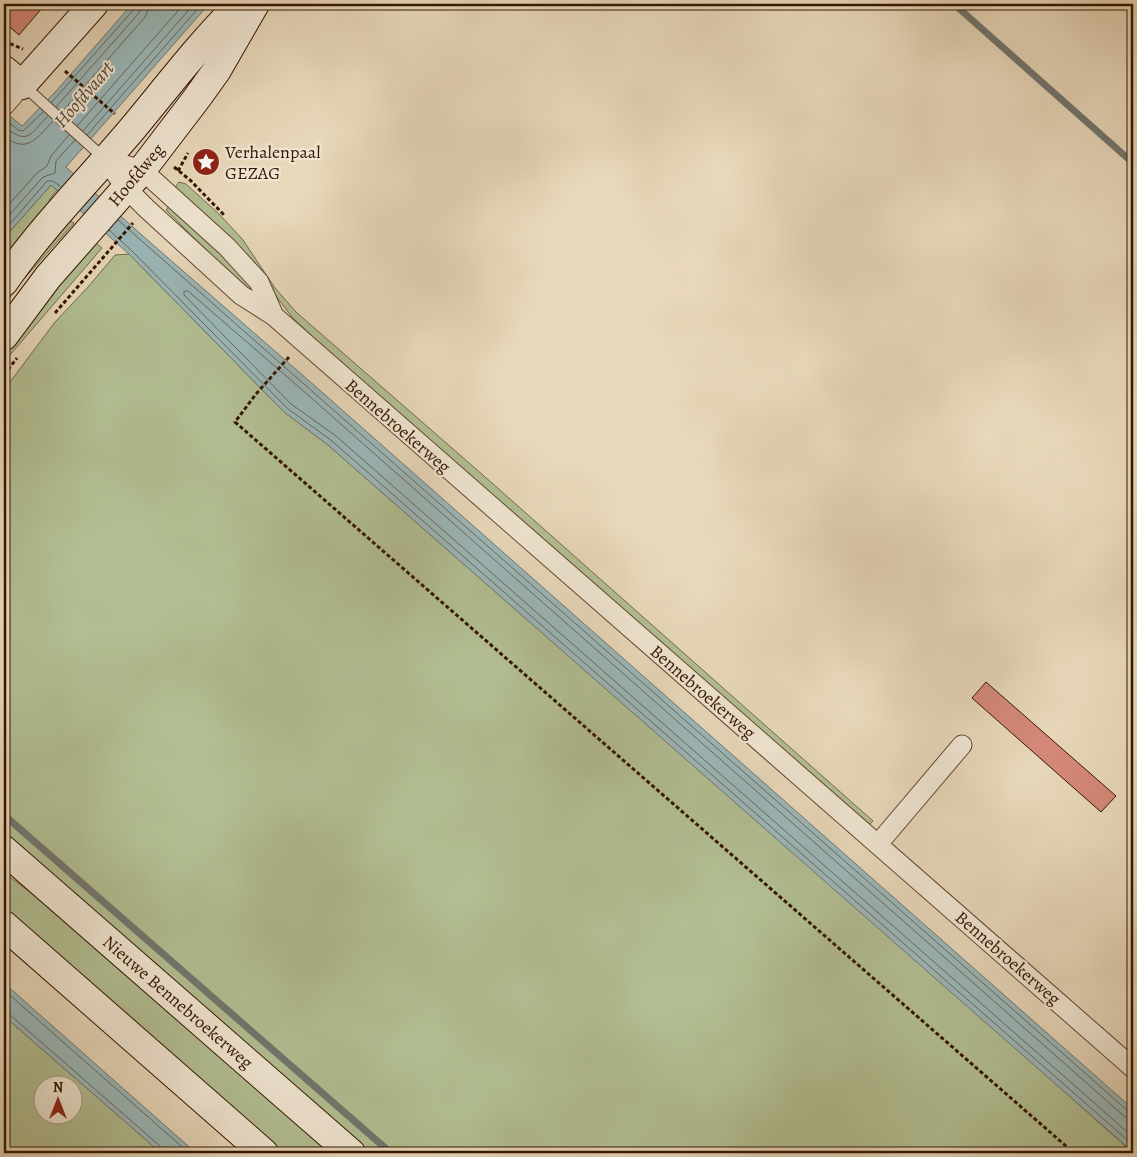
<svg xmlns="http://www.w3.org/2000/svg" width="1137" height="1157" viewBox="0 0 1137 1157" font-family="Alegreya,serif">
  <rect width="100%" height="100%" fill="#e8d8bb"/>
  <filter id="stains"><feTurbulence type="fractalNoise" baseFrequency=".004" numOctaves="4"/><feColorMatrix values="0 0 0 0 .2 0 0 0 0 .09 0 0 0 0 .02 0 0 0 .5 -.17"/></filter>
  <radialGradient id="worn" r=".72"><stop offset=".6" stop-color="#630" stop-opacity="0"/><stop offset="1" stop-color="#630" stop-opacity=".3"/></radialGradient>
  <path fill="#b2bf93" stroke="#736a4a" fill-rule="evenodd" d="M179,182L186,184L220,215L243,240L275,288L296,312L492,483L873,821L868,826L335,358L292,317L267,284L174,189Z
    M51,185L57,190L49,200L52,202L4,260V238Z
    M170,205L202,232L253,285L251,289H246L166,210Z
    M65,218L74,223L22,281L4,305V293Z
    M90,238L102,248L4,362V346Z
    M129,254L284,412L328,445L992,1027L1133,1153H366L4,836V390L55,322L88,287L115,255Z
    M4,873L127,962L348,1153H282L4,907Z
    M4,1016L161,1153H4ZM42,1084H72V1114H42Z"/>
  <path fill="#9bb8ba" stroke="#727770" d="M132,4H209L66,167L144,237L315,386L1133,1109V1152L328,445L284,412L129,254L51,185L4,238V111L22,126L57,90Z
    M4,983L196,1153H161L4,1016Z"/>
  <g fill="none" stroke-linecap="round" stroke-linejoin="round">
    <path stroke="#68675e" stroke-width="1" d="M52,102L134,9L135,4
      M56,107L139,13L141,4
      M62,112L145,17L148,10L149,4
      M4,118L18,130L23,131L43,112
      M4,126C28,146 29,135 48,116
      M77,126L184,4
      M83,131L194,4
      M87,135L202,4
      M4,136C27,155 37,138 53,121
      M4,210L37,173L47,166L51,156L69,135
      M118,220L1128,1111L1133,1113
      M4,221L43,177L55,173L56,161L75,140
      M109,230L132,251L287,408L332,441L1133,1145
      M4,231L47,181H53L61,187
      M4,990L189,1153
      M4,1013L9,1014L161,1147L163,1153
      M1133,1119L1124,1116L308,395L188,291H184V295L291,404L336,436L1133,1137"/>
    <path stroke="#727770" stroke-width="7" d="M954,4L1133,163
      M4,815L391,1153"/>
  </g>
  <path fill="#d6897a" stroke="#341601" d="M4,4H40L43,7L19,35L4,22Z
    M986,682L1116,796L1101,812L972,698Z"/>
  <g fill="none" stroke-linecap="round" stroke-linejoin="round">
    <g stroke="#614630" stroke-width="12">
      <path id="lane" d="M24,86L105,159"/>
    </g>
    <g stroke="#614630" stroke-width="21">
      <path id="street" d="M4,106L22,85
        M105,159L126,188L146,208L241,295L274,316L1133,1068
        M105,159L142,170L227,247L259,282L274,316
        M878,844L962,745"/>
    </g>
    <g stroke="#341601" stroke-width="30">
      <path id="secondary" d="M4,70L22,85L94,4
        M4,282C42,227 90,179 133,128C168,86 201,42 240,4
        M4,336L48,277L142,170L197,98L217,70L255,4
        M4,850L351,1153
        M4,925L264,1153"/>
    </g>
    <path stroke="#341601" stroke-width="3" stroke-dasharray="4 2.5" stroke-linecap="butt" d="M4,41L23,49
      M65,71L115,114
      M174,167L190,180L225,216
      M178,171L188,153
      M55,313L133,223
      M289,357L256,394L235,422L1074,1153
      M4,375L17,358"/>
    <use href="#lane" stroke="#f0e6d3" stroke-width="10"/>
    <use href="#street" stroke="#f0e6d3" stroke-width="19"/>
    <use href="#secondary" stroke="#f0e6d3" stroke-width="28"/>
  </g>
  <defs>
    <g id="sight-disc" transform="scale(1.4375)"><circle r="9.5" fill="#8f2418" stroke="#f0e6d3"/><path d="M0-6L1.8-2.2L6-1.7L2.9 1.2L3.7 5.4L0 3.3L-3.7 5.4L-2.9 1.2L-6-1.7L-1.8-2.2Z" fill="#fff"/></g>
  </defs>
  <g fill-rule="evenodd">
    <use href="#sight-disc" x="206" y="162"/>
  </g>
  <g text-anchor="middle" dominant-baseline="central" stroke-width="4.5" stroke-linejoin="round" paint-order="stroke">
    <g font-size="18" fill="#341601" stroke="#f0e6d3" text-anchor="start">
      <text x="225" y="152">Verhalenpaal<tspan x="225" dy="21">GEZAG</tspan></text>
    </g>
    <g font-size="18" fill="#341601" stroke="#f0e6d3">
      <text transform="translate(136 175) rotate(-50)">Hoofdweg</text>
      <text transform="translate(398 426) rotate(41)">Bennebroekerweg</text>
      <text transform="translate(703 692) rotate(41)">Bennebroekerweg</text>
      <text transform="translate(1008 958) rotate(41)">Bennebroekerweg</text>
      <text transform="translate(178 1002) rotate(41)">Nieuwe Bennebroekerweg</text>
    </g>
    <g font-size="19" font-style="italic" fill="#534738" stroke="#f0e6d3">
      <text transform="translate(84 95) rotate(-49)">Hoofdvaart</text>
    </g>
  </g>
  <rect width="1137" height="1157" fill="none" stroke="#e8d8bb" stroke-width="20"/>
  <rect x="5" y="5" width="1127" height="1147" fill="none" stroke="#341601" stroke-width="2.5"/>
  <rect x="10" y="10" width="1117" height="1137" fill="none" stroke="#341601"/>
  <g transform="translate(58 1100)"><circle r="24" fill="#f0e6d3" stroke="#a5937f"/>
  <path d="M0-4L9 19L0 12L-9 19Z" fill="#8f2418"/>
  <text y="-8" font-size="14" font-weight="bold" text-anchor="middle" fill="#341601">N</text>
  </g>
  <rect width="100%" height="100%" filter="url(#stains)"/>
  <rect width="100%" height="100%" fill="url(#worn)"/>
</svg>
